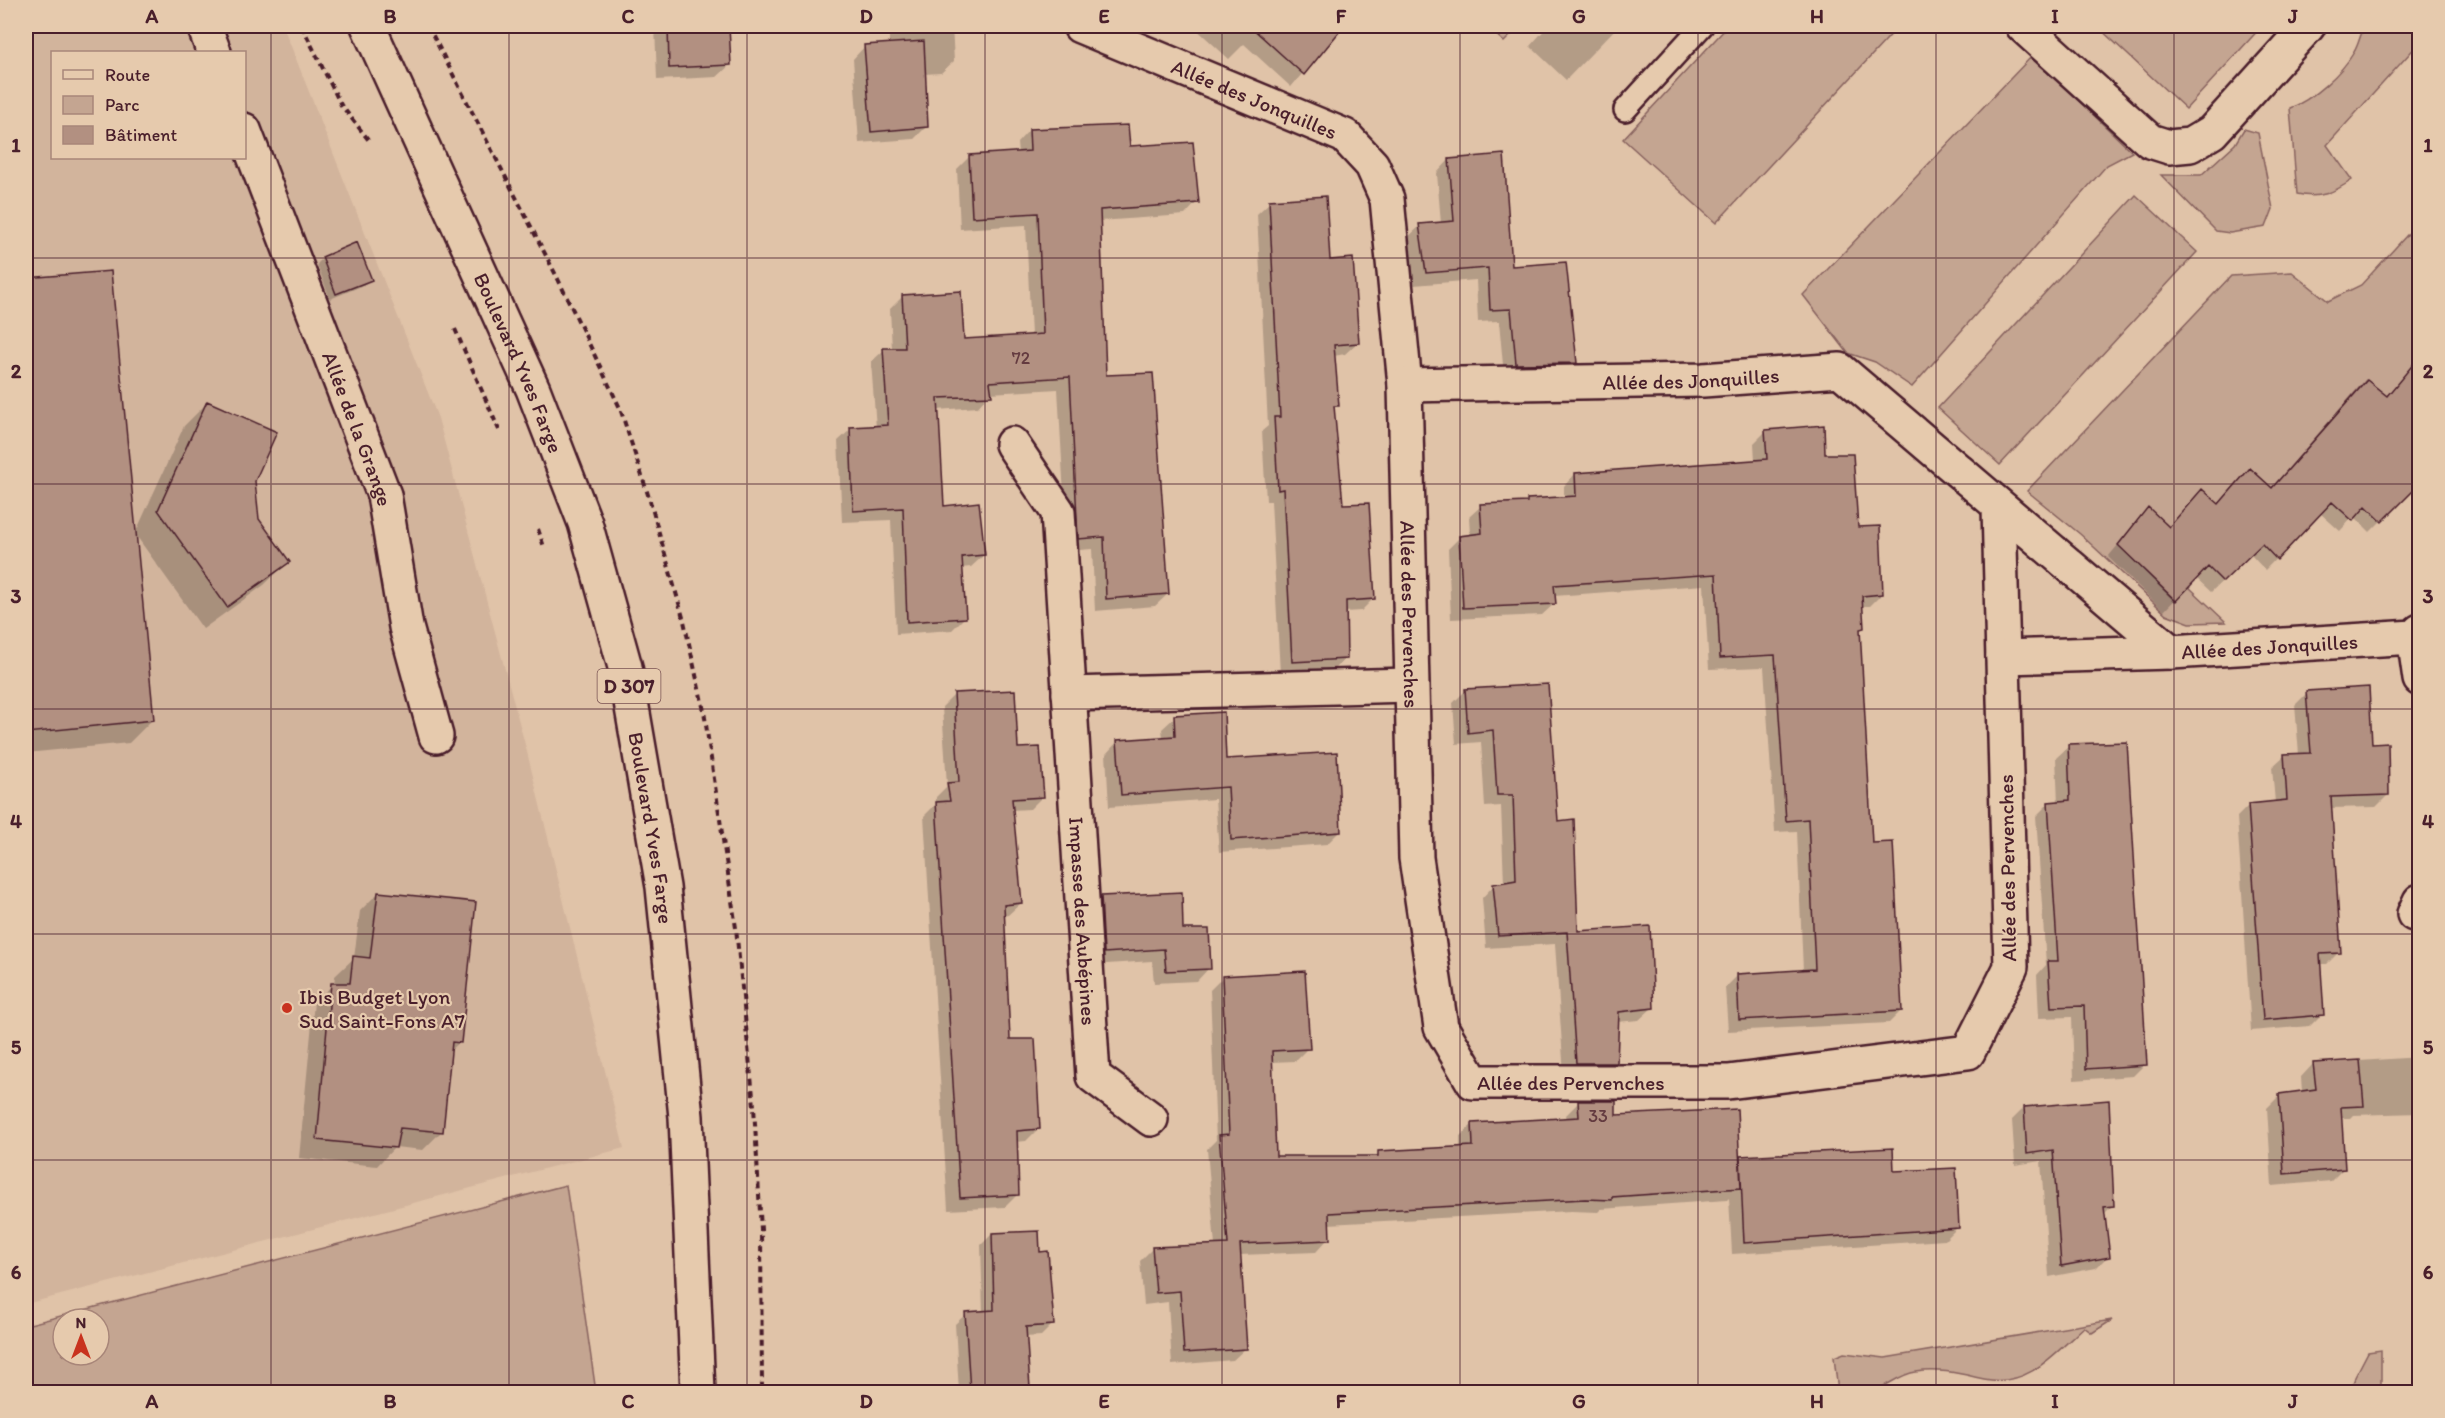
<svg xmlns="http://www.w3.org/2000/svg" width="2445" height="1418" viewBox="0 0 2445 1418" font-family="Itim,sans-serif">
  <rect width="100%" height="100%" fill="#e0c3a8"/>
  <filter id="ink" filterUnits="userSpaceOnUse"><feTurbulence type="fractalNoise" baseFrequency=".0167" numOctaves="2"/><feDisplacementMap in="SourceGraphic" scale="12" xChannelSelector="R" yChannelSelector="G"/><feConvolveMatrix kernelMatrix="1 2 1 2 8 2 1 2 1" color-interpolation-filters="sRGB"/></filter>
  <g filter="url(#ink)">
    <path fill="#d2b49c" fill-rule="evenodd" d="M26,26H283L438,418L527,752L624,1148L26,1304ZM52,52H244V158H52Z"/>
    <path fill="#c4a591" stroke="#87625e" stroke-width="1.5" fill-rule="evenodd" d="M1487,26H1520L1504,42Z
      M1728,26H1899L1716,223L1623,139Z
      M2097,26H2262L2186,109Z
      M2365,26H2419V43L2327,145L2352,180C2333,193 2320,199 2297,194L2290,108C2312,100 2342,73 2354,52C2359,44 2360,34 2365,26Z
      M2032,56L2132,152L2107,165L1912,387L1875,362L1848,353L1803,295Z
      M2244,129L2258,133L2273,209L2266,227L2230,233L2216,231L2161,175H2201L2235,144Z
      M2136,195L2197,252L2000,465L1938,408Z
      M2419,222V362L2387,396L2366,380L2272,488L2250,468L2219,504L2169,527L2148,508L2119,545L2175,601L2189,587L2226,622L2190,623L2166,614L2080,534L2027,491L2231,276L2292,272L2328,301L2361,285Z
      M566,1185L596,1392H26V1325ZM63,1319H99V1355H63Z
      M2112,1320L2092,1333L2084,1327C2054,1354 2028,1388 1984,1379C1961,1374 1940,1368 1916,1372C1899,1374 1886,1388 1870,1392C1861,1395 1848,1393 1838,1392L1834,1357L1844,1353L1885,1358Z
      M2381,1350V1392H2351L2355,1377L2368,1352Z"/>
    <path fill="#0003" d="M655,26H728L730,65L717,77L657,80Z
      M895,26H952L954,61L941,73L924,74L927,126L914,139L859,143L853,59L865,46L889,44V32Z
      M1193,26H1331L1338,31L1291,87L1244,44L1229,59Z
      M1548,26H1618L1566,80L1530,46Z
      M1029,130L1128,148L1197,202L1185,215L1099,221L1104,377L1168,594L1155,606L1095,611L1092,549L1067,551L1058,389L990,393L978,407L937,410L943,507L984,555L971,567L961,568L964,618L952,630L896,634L891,520L842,522L838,441L851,429L876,428L871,362L884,350H892L890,309L903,296L963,341L1031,336L1026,225L960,229L957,169L970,156L1018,154L1017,143Z
      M1449,160L1510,268L1576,363L1563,375L1504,376L1499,321L1478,322L1476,280L1414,285L1407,238L1420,226L1441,224L1437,173Z
      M1270,202L1329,261L1358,342L1345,354L1334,356L1338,405L1333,409L1341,506L1373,599L1361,611L1344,612L1346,658L1333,671L1280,674L1271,501H1266L1262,431L1268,426L1257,214Z
      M26,239L29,279L152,720L129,743L26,753Z
      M323,258L370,279L364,285L330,299L317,264Z
      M207,403L254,481L257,520L288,562L264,585L203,629L135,534L184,426Z
      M1766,431L1824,456L1857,529L1882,594L1870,606H1862L1863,628L1859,631L1871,844L1901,1011L1889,1023L1728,1031L1725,988L1737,976L1803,971L1797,831L1775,832L1764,667L1709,669L1704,585L1554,596V604L1542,615L1451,619L1448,549L1460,537L1470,536L1469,517L1481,506L1524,504L1528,501L1564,498V486L1575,474L1755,461L1754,443Z
      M2420,482L2370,532L2354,516L2340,531L2320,513L2265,570L2250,554L2211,592L2196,578L2164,611L2108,557L2148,509L2169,528L2218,505L2271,489Z
      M1547,685L1556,822L1577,933L1652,1008L1639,1020L1617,1022L1616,1063L1603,1075H1564L1555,944L1486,948L1482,898L1494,885L1504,884L1501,806L1485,807L1481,742L1456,744L1453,703L1466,690Z
      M2307,693L2388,795L2376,807L2330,808L2339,952L2327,964H2319L2322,1014L2310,1026L2251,1031L2237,817L2249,805L2275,803L2272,767L2284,756L2299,755L2295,705Z
      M955,694L1017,750L1042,797L1030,809L1012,810L1021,903L1008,915L1003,916L1008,1040L1038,1129L1026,1141L1015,1142L1017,1195L1005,1207L948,1210L924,816L936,804V797L947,786L942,707Z
      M1175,717L1225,761L1340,831L1327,844L1219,852L1215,799L1109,807L1106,754L1118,741L1163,738L1162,729Z
      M2069,746L2145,1064L2133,1076L2074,1080L2072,1017L2039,1018L2037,975L2046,965L2036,816L2048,804L2058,803L2056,758Z
      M378,893L460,1042L449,1052L441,1132L423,1150L395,1147L377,1166L299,1158L314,1002L334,984L335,976L354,958L360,911Z
      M1101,898L1182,930L1209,968L1197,981L1154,983L1152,961L1092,965L1089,910Z
      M1223,977L1308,1048L1295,1061L1271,1062L1275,1158H1374L1379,1153L1460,1148V1136L1473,1124L1567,1119L1566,1115L1579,1102L1738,1159L1740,1157L1892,1173L1958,1227L1945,1240L1732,1254L1729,1198L1727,1200L1601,1209L1598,1212L1571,1211L1328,1224V1239L1316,1252L1240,1255L1246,1348L1233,1360L1172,1365L1168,1302L1144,1305L1140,1261L1153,1248L1215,1246L1207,1149L1216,1140L1210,990Z
      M2420,1057V1113L2353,1115L2350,1118H2340L2344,1168L2331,1181L2272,1186L2267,1108L2280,1095L2302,1092L2301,1077L2313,1064Z
      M2024,1108L2112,1206L2103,1215L2108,1256L2096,1268L2049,1277L2041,1161L2015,1165L2012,1120Z
      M992,1234L1038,1253L1052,1325L1041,1336L1025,1337L1029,1388L1024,1392H959L955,1324L966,1314L983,1312L981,1245Z"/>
    <path fill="#b29081" stroke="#4a1f2b" stroke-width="1.5" d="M668,26H729L731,65L669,68Z
      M1250,26H1344L1304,75Z
      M924,41L928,127L871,132L864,45Z
      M1128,125L1130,146L1193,142L1199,203L1100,210L1106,375L1153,373L1169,594L1106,599L1104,537L1078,539L1070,377L990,382L992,396L938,398L944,506L979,502L985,555L962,557L966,618L907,622L903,508L853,511L850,427L888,425L883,348H905L902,295L961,291L964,339L1043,334L1038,213L972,217L969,155L1030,151L1029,129Z
      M1504,154L1512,266L1566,262L1577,363L1516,364L1511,309L1490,310L1488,268L1426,273L1419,224L1454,221L1449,159Z
      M1326,196L1330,260L1353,258L1359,343L1334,345L1339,406H1334L1343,504L1369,503L1375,599L1346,601L1347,659L1292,662L1283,489L1278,490L1274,417H1280L1269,200Z
      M357,242L372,280L336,294L322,257Z
      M111,271L154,720L26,733V278Z
      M2420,356V484L2382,522L2366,506L2353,521L2332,502L2277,560L2262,544L2223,582L2208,567L2176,601L2118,545L2148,507L2169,527L2202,489L2219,504L2250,468L2272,488L2367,380L2387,396Z
      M207,401L277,432L255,481L259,519L290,562L227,607L158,510Z
      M1824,425L1825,454H1853L1858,527L1880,526L1883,594L1862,596L1864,628L1860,629L1872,843L1893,842L1902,1011L1739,1020L1737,974L1815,969L1808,819L1786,821L1775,655L1720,658L1716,574L1554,585L1556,604L1463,608L1459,536L1482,533L1480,504L1527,502V499L1576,496L1575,473L1767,459L1765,430Z
      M1548,684L1558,821L1574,819L1578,931L1650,926L1654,1008L1619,1012L1617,1063H1576L1567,932L1498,936L1493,884L1516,880L1513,795H1497L1493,730L1468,733L1465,689Z
      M2369,687L2372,744L2388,743L2389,795L2331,797L2341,953L2320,954L2324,1015L2263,1020L2248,804L2287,800L2284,754L2311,753L2306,691Z
      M1015,690L1018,748L1040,747L1044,797L1012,799L1022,903L1004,905L1010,1039H1035L1040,1129L1017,1131L1019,1195L960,1198L936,802L950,801L947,783L959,782L954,693Z
      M1224,712L1226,759L1337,752L1341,832L1231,840L1228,787L1121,795L1117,740L1175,736L1174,715Z
      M2127,742L2147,1065L2086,1069L2084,1006L2051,1007L2048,961H2058L2048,802L2070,800L2068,744Z
      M378,892L476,902L461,1043L452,1042L443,1132L400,1128L396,1148L317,1140L331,983H350L353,956L370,958Z
      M1182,892L1183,929H1209L1211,969L1166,971L1164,949L1104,953L1101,896Z
      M1305,971L1310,1049L1272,1051L1276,1156H1378V1151L1473,1146L1472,1123L1579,1117L1578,1101H1616V1115L1737,1109L1741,1188L1612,1197V1200L1585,1199L1329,1213L1330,1240L1240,1244L1247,1349L1184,1353L1180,1291L1156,1293L1152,1247L1228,1244L1219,1135L1229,1134L1222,976Z
      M2360,1060L2364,1106L2341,1107L2345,1169L2284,1174L2279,1094L2316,1089L2313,1063Z
      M2109,1100L2114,1206L2104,1207L2110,1257L2061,1266L2053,1150L2027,1154L2024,1107Z
      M1893,1148L1894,1171L1956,1168L1959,1228L1744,1243L1740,1156Z
      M1039,1231L1040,1252L1048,1251L1054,1325L1026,1327L1030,1388L970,1392L965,1312L994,1310L992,1233Z"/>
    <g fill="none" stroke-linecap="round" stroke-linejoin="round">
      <g stroke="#4a1f2b" stroke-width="26">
        <path id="service" d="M1625,110L1702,26"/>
      </g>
      <g stroke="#4a1f2b" stroke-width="38">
        <g id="minor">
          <path d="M204,26L214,52"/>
          <path id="s1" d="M1080,26L1345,136L1372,165L1387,199L1405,385L1416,858L1441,1027L1473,1082H1728L1968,1052L2011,967L1999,507"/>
          <path d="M2023,26L2150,141L2169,147L2190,145L2212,132L2308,26"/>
          <path id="s2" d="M244,130L384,495L406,627L436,736"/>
          <path id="s3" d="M1405,385L1703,380L1840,370L2171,652L2414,637L2420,631"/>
          <path id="s4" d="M1012,444L1058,512L1093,1076L1151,1119"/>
          <path d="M2414,637L2420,679"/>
          <path d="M2003,657L2171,652"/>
          <path d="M1069,694L1410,685"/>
          <path d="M2414,914L2420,901"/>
        </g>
      </g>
      <g stroke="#4a1f2b" stroke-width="38">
        <g id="primary">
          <path id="s5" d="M368,26L533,389L585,523L625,667L663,887L686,1117L698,1392"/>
        </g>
      </g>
      <path stroke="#4a1f2b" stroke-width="4" stroke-dasharray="6 4.5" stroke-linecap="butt" d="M302,26L341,105L371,143
        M428,26L558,279L620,408L650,501L684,621L704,711L736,928L754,1106L761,1230L762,1392
        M455,329L499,430
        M538,529L544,547"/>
      <use href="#service" stroke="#e6caad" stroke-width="21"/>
      <use href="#minor" stroke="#e6caad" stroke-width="33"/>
      <use href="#primary" stroke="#e6caad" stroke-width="33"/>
    </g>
  </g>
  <path fill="none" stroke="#4a1f2b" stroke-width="1.5" stroke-opacity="0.55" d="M271,26V1392M509,26V1392M747,26V1392M985,26V1392M1222,26V1392M1460,26V1392M1698,26V1392M1936,26V1392M2174,26V1392M26,258H2420M26,484H2420M26,709H2420M26,934H2420M26,1160H2420"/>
  <circle fill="#c8321e" stroke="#e6caad" stroke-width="2" cx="287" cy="1008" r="6"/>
  <g text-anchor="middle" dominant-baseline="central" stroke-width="4.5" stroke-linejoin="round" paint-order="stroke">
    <g font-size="18" fill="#643b40">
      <text x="1021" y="358">72</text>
      <text x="1598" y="1116">33</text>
    </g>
    <rect fill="#e6caad" stroke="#795252" stroke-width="1.5" x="597.5" y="669" width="63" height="34" rx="4.5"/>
    <g font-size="20" font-weight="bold" fill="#4a1f2b">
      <text x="629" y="686">D 307</text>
    </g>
    <g font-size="21" fill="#4a1f2b" stroke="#e6caad">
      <text stroke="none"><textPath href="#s1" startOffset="189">Allée des Jonquilles</textPath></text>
      <text stroke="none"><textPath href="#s5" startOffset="369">Boulevard Yves Farge</textPath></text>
      <text stroke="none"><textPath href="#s3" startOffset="286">Allée des Jonquilles</textPath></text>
      <text stroke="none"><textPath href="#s2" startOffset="320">Allée de la Grange</textPath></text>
      <text stroke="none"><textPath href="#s1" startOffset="780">Allée des Pervenches</textPath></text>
      <text stroke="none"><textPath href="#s3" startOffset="969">Allée des Jonquilles</textPath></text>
      <text stroke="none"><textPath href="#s5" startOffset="855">Boulevard Yves Farge</textPath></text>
      <text transform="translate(2007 868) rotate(-91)">Allée des Pervenches</text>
      <text stroke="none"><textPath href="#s4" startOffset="492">Impasse des Aubépines</textPath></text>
      <text stroke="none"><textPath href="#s1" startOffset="1356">Allée des Pervenches</textPath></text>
    </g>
    <g font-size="21" fill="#4a1f2b" stroke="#e6caad" text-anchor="start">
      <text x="299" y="996">Ibis Budget Lyon<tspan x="299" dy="24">Sud Saint-Fons A7</tspan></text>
    </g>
  </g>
  <rect width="2445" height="1418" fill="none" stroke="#e6caad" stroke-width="66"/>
  <rect x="51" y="51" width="195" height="108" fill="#e6caad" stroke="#a88679" stroke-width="1.5"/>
  <rect x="63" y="70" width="30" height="9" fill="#e6caad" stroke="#a88679" stroke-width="1.5"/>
  <text x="105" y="81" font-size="18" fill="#4a1f2b">Route</text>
  <rect x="63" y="96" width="30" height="18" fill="#c4a591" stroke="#a88679" stroke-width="1.5"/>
  <text x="105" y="111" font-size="18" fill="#4a1f2b">Parc</text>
  <rect x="63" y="126" width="30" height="18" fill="#b29081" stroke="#a88679" stroke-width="1.5"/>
  <text x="105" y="141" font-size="18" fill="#4a1f2b">Bâtiment</text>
  <g transform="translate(81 1337)"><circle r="28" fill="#e6caad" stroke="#a88679" stroke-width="1.5"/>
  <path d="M0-4.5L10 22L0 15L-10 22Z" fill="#c8321e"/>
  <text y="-9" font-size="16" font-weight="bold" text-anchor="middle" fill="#4a1f2b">N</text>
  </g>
  <rect x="33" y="33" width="2379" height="1352" fill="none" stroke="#4a1f2b" stroke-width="2"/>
  <g font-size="20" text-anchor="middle" font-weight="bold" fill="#4a1f2b">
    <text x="152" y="23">A</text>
    <text x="390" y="23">B</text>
    <text x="628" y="23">C</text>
    <text x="866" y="23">D</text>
    <text x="1104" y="23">E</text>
    <text x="1341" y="23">F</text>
    <text x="1579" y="23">G</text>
    <text x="1817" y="23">H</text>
    <text x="2055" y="23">I</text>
    <text x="2293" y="23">J</text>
    <text x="16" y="152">1</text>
    <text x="2428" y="152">1</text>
    <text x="16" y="378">2</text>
    <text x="2428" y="378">2</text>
    <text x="16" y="603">3</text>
    <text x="2428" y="603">3</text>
    <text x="16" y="828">4</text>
    <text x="2428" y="828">4</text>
    <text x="16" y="1054">5</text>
    <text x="2428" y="1054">5</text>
    <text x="16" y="1279">6</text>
    <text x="2428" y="1279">6</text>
    <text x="152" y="1408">A</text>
    <text x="390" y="1408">B</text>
    <text x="628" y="1408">C</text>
    <text x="866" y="1408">D</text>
    <text x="1104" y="1408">E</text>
    <text x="1341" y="1408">F</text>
    <text x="1579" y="1408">G</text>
    <text x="1817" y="1408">H</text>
    <text x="2055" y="1408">I</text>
    <text x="2293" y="1408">J</text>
  </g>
</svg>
